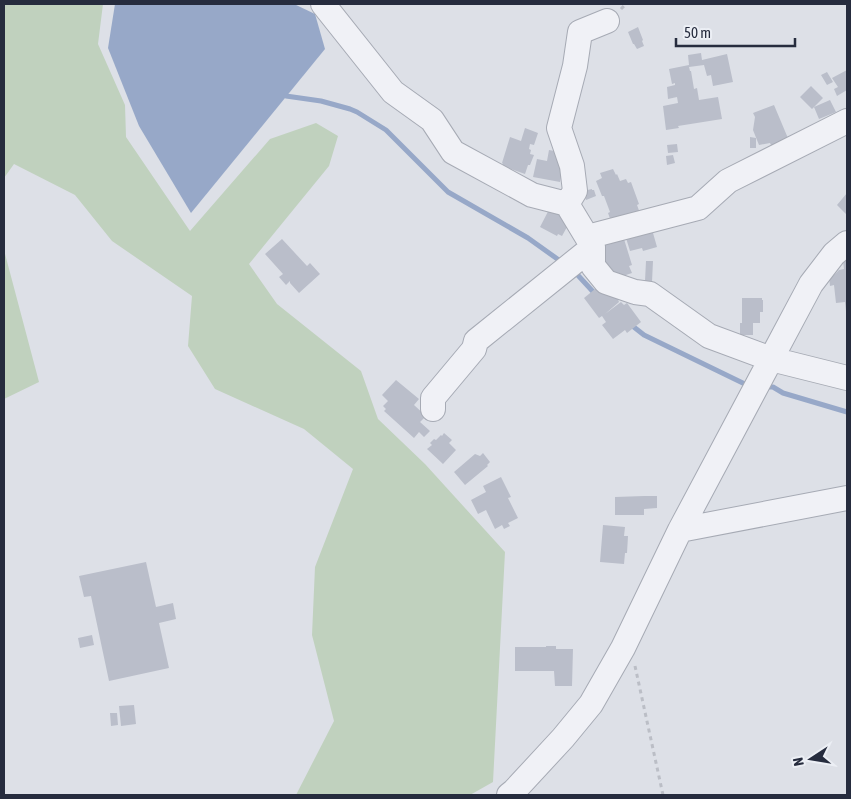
<svg xmlns="http://www.w3.org/2000/svg" width="851" height="799" viewBox="0 0 851 799" font-family="'Asap Condensed',sans-serif">
  <rect width="100%" height="100%" fill="#dde0e7"/>
  <path fill="#c0d1be" d="M4,4H103L98,44L125,105L126,137L190,231L270,139L316,123L338,136L329,166L249,264L277,304L361,371L378,419L425,464L505,552L493,782L470,795H296L334,721L312,635L315,567L353,469L304,429L215,389L188,346L192,296L112,241L75,195L14,164L4,178Z
    M4,250L39,382L4,399Z"/>
  <path fill="#97a8c8" d="M115,4H294L315,14L325,49L191,213L139,126L108,48Z"/>
  <g fill="none" stroke-linecap="round" stroke-linejoin="round">
    <path stroke="#97a8c8" stroke-width="5" d="M286,96L321,101L350,109L357,112L386,130L448,192L528,238L563,263
      M574,271L597,296
      M630,324L644,335L751,387
      M764,387H773L783,393L847,412"/>
  </g>
  <path fill="#babeca" d="M638,27L643,40L642,41L644,46L637,49L634,44H633L628,32Z
    M701,53L702,60L727,54L733,82L713,86L711,75L707,76L704,65L689,67L690,71H691L694,89L697,88L699,100L718,97L722,119L678,126L679,128L666,130L663,106L678,103L677,97L668,99L667,87L675,85V83L672,84L669,69L689,65L688,55Z
    M847,70V90L837,96L834,89L838,87L832,78Z
    M827,72L833,82L827,85L821,75Z
    M811,86L823,98L812,109L800,97Z
    M830,100L836,112L819,119L814,107Z
    M774,105L790,143L773,149L770,143L759,145L753,130L755,117L753,113Z
    M525,128L538,133L534,145L530,144L529,149L531,150L530,154L534,155L530,165H528L525,174L502,166L503,164L502,163L510,137L521,141Z
    M750,137L756,138V148H750Z
    M677,144L678,152L668,153L667,145Z
    M549,150L565,153L560,182L533,177L537,159L547,161Z
    M673,155L675,163L667,165L666,156Z
    M613,169L616,175L617,174L620,181L626,179L628,183L631,182L639,204L637,205L641,216L612,224L608,213L610,212L604,196H602L596,181L602,178L600,173Z
    M592,189V190H594L596,196L586,200L583,191Z
    M847,193V215L837,205Z
    M554,200L567,227L562,236L558,234L557,236L540,227Z
    M651,226L657,247L643,251L642,248L630,251L626,238Z
    M282,239L307,266L310,263L320,274L299,293L290,283V281L286,285L279,277L283,274L265,254Z
    M624,239L632,265L629,266L632,273L626,275L627,278L607,274L598,244Z
    M646,261H653L652,282L645,281Z
    M843,261H847V311H846L845,302L836,303L834,285L830,286L829,277H832L839,270L844,269Z
    M600,285L616,294L619,302L605,314L621,302L624,305L627,303L641,322L627,333L625,330L613,339L602,325L606,322L602,316L599,318L584,298Z
    M742,298H762V300H763V312H760V323H753V335H740V323H742Z
    M396,380L419,399L414,405L426,416L420,422L430,431L424,437L419,432L414,438L384,411L386,409L383,406L388,401L382,395Z
    M444,433L452,440L449,443L456,450L443,464L427,449L432,445L430,443L434,439L436,440L441,435L442,436Z
    M483,453L490,462L487,465L488,466L465,485L454,472L475,454L480,456Z
    M501,477L511,497L508,498L518,518L508,523L510,526L504,529L502,525L495,529L486,510L478,514L471,500L486,492L483,486Z
    M644,496H657V508L644,509V515H615V497Z
    M603,525L625,527L624,536H628L627,553H625L624,564L600,562Z
    M146,562L156,607L173,603L176,619L159,623L169,668L109,681L91,596L84,597L79,576Z
    M92,635L94,645L80,648L78,638Z
    M546,646H556V649H573L572,686H555L554,671H515V647H546Z
    M134,705L136,724L121,726L119,706Z
    M110,713H117L118,725L111,726Z"/>
  <g fill="none" stroke-linecap="round" stroke-linejoin="round">
    <g stroke="#a6aab4" stroke-width="26">
      <path id="minor" d="M323,4L393,92L432,120L453,152L532,195L567,204L593,247V266L606,282L635,292L650,294L709,336L771,359L847,378
        M567,204L575,191L572,166L559,128L575,66L580,32L607,21
        M587,237L698,208L728,181L847,121
        M433,409V398L474,349L476,341L593,247
        M680,530L847,498
        M509,795L514,791L563,738L591,704L623,648L680,530L811,284L834,254L847,243"/>
    </g>
    <path stroke="#bbbec6" stroke-width="3" stroke-dasharray="4 4" stroke-linecap="butt" d="M621,9L626,4
      M635,666L663,795"/>
    <use href="#minor" stroke="#f0f1f6" stroke-width="24"/>
  </g>
  <rect width="851" height="799" fill="none" stroke="#262c3e" stroke-width="10"/>
  <g transform="translate(811 759) rotate(258)" stroke="#eceff5" stroke-width="4" paint-order="stroke">
  <path d="M0-4L9 19L0 12L-9 19Z" fill="#262c3e"/>
  <text y="-8" font-size="14" font-weight="bold" text-anchor="middle" fill="#262c3e">N</text>
  </g>
  <path d="M676 38v8h119v-8" fill="none" stroke="#262c3e" stroke-width="2.5"/>
  <text x="684" y="38" font-size="15" fill="#262c3e" stroke="#eceff5" stroke-width="4" paint-order="stroke">50 m</text>
</svg>
